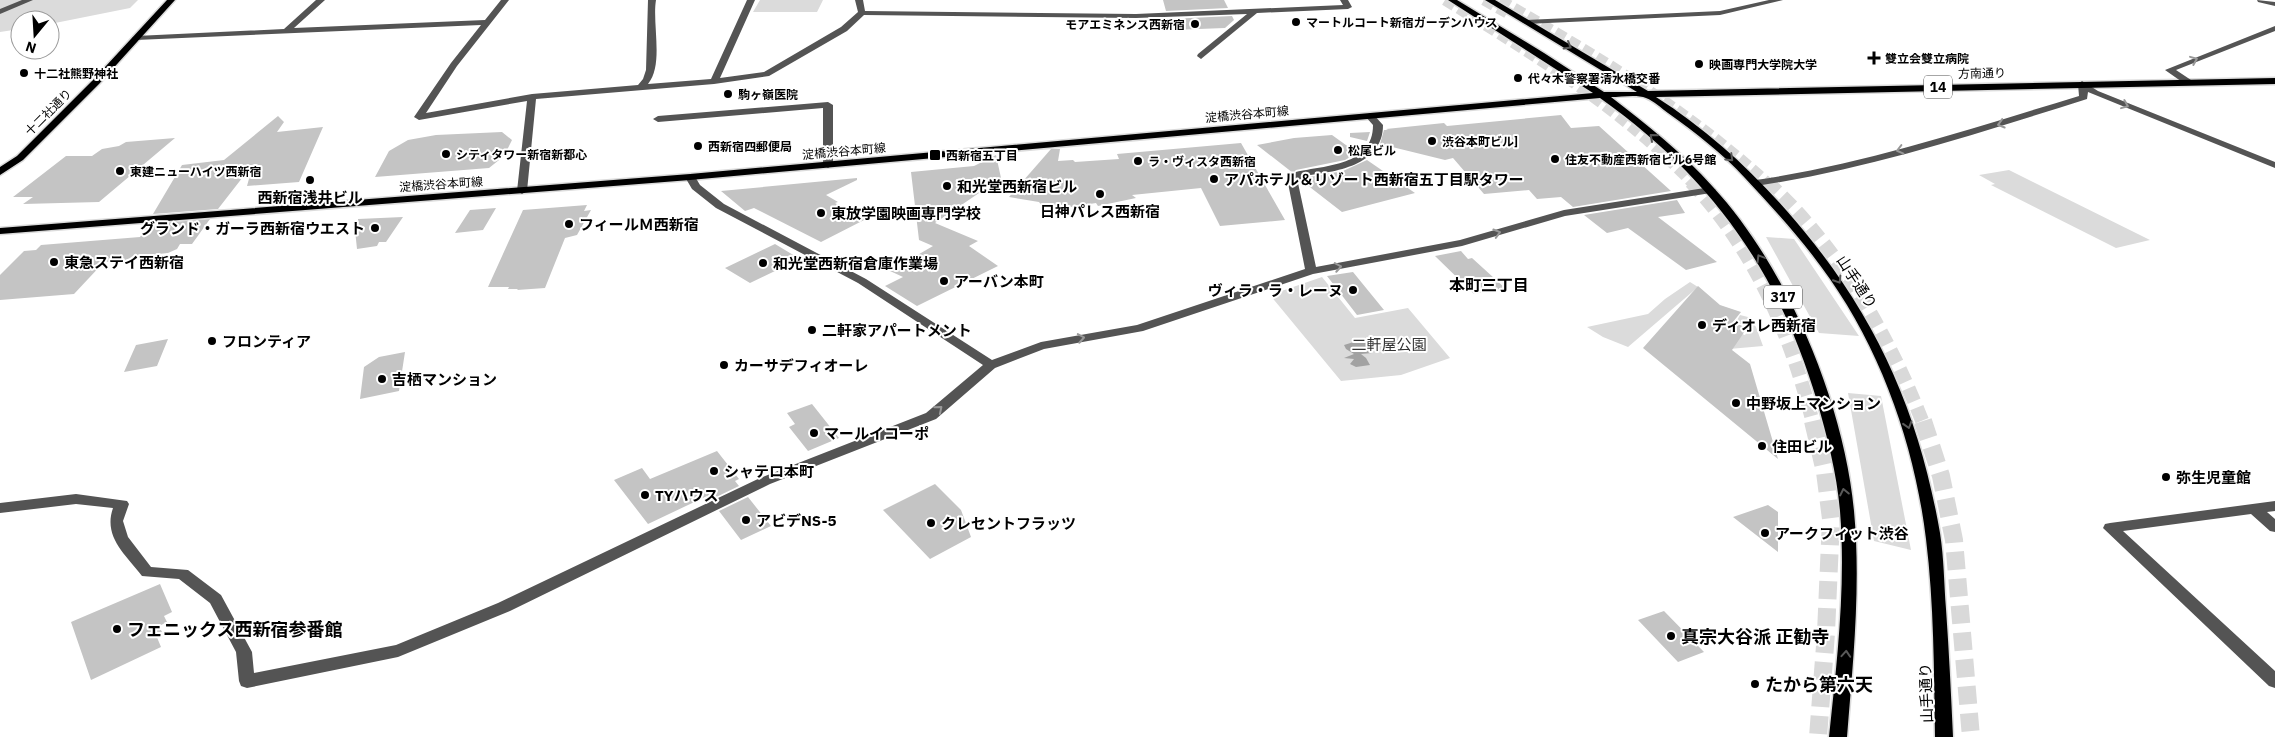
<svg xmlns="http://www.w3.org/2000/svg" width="2275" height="737" viewBox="0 0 2275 737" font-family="'IBM Plex Sans','Noto Sans JP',sans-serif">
  <rect width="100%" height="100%" fill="#fff"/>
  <path fill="#dbdbdb" d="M0,0H138L130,8L50,24V20H20V29L0,32Z
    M760,0H823L817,12H753Z
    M2009,170L2150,240L2116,248L1991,185L1995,184L1979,175Z
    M1766,237L1794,239L1859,336L1819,333Z
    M1322,277L1355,318L1408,308L1450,358L1401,375L1341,381L1270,295Z
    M1690,282L1698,287L1628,347L1603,337L1587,327L1648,314L1665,299Z
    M1740,315L1748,317L1756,327L1763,346L1718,350L1730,330L1745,335L1750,328L1736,322Z
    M1848,393L1881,396L1911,550L1874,541Z"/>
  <path fill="#a2a2a2" d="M1357,341L1366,343L1372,348V353L1361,354L1366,358L1370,365L1356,367L1350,364L1354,359L1344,358L1354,354L1346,349L1344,345Z"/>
  <path fill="#c4c4c4" d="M1163,0H1224L1228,8L1166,11Z
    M1232,16L1234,20L1225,28L1172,30L1169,19Z
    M1561,115L1571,128L1599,126L1671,191L1573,207L1561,197L1537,199L1529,190L1484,194L1453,158L1445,160L1380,144L1384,130H1388L1386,129L1444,123L1447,126Z
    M278,116L284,122L277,132L323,127L299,182L247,186L253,164L218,209L153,214L182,165L224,160Z
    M502,132L512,140L504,156L489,168L375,177L389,151L408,140L436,135Z
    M1370,132L1367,141L1350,137V133Z
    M1332,135L1357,153L1345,160L1296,170L1293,173L1257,145L1294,138Z
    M175,138L99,202L23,204L33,197H13L66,156H92L102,149L119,146L126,142Z
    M1241,143L1285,220L1220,226L1201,188L1132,195L1136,198L1098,206L1096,203L1058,209H1048L1042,206L1039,202L1009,197L1051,149H1060L1058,161L1073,160L1075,162L1119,159L1117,154Z
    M996,155L1001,178L935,223L978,241L969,246L998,266L917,306L885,286L903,277L890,271L933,246L919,240L911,172L974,166Z
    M1367,160L1415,193L1342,212L1302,181L1304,178L1343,171Z
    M857,178V180L826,195L838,202L835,203L866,219L821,242L754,208L745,211L721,191Z
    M1677,200L1685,213L1658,217L1717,262L1686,270L1628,228L1607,233L1584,215Z
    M587,205L584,211L591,210L577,235L565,238L545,288L517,290L518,289H508L509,287H488L523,210Z
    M496,208L483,230L455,233L470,210Z
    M403,217L386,242H379L377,246L357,249L355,230L358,226V219Z
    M210,219L192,244H180L177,249L168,253L149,255L146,259L104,262L74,294L0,300V275L24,251L36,250L41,245L140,237L148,224Z
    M775,244L800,259L750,283L725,268Z
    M1461,251L1468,259L1472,258L1505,288L1474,294L1435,256Z
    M1353,272L1384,310L1357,315L1327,276Z
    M1698,286L1720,305L1741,312L1733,322L1747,328L1732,350L1750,364L1778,459L1643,348Z
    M168,339L157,366L124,372L136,345Z
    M405,352L399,391L360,399L364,367L379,357Z
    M812,404L839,438L808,451L789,427L795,424L787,413Z
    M717,451L739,479L735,481L739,486L710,500L707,496L648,524L614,480L642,468L650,479Z
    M935,484L961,510L971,537L930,559L883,510Z
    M748,497L771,526L741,540L719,511Z
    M1768,505L1778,512V552L1733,517Z
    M160,584L172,612L164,616L167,622L159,626L162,632L156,635L161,647L91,680L71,622Z
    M1664,611L1704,652L1678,662L1638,620Z"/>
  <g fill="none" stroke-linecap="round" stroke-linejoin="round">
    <path stroke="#d9d9d9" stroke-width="11" stroke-dasharray="11 5" stroke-linecap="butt" d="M1445,0C1532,54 1621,108 1692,183
      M1484,0L1507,13
      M1500,0C1597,56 1684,107 1768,183"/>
    <path stroke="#d9d9d9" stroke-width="14" stroke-dasharray="14 7" stroke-linecap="butt" d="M1691,182C1755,250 1790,333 1813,423
      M1767,182C1838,246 1888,334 1923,423"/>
    <path stroke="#d9d9d9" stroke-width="18" stroke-dasharray="18 9" stroke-linecap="butt" d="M1813,421L1825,472L1831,519L1826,633L1818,737
      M1923,421L1941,476L1954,540L1971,737"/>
    <g stroke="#dbdbdb" stroke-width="3">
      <path id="major" d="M167,0H175L99,84L23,160L0,175V167L17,156L93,80Z
        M1448,0H1457L1544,53L1604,92H1637L1485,0H1495L1648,91L2275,78V84L1656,97C1706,129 1747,166 1786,210C1872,307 1918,406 1940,533C1944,558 1944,584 1946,609C1949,651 1951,694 1953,737H1935C1934,671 1934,604 1926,539C1915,448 1883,355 1830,279C1805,243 1775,210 1745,178C1722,153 1696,133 1668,113C1661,108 1654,101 1646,98C1637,94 1621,97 1611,97C1647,125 1683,153 1713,187C1787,267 1844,403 1854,511C1861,586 1853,662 1847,737H1829C1837,662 1846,586 1840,511C1837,474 1827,436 1817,401C1778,270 1711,177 1600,98L690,180L0,234V228L690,174L1593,93Z"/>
    </g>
    <path fill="#545454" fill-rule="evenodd" d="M22,0H33L0,14V9Z
      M316,0H325L294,28L485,20L501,0H509L457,66L426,113L532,94L638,85L643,79L646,70L648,0H656C652,24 664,65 648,84L711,79L747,0H755L720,78L764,72L841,27L858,12L855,0H863L865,11L1136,14L1343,5L1340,0H1348L1352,7L1348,9L1257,13L1201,59L1197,56L1198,54L1247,14L1136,18L864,15L847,31L769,76L714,84L536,99L527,191L522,194L517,191L527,101L419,120L414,117L451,63L481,25L136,40L132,38L136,36L284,29Z
      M1769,0H1783L1720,15L1526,24L1522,22L1526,20L1720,11Z
      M2257,0L2275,2V6L2258,2Z
      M2275,26V31L2176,70L2191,80V84H2185L2165,70Z
      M2082,81L2098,91L2275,162V168L2088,92L2087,99C1979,133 1869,169 1756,186L1751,183L1756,180C1866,164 1973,128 2079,96L2078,84Z
      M828,102L833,105V165L828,168L823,165V108L658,122L653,119L658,116Z
      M1370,113L1373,114L1383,125C1383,166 1335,172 1303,176L1298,183L1316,267L1460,240L1564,210L1711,187L1716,190L1711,193L1565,216L1462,246L1313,274L1143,331L1044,349L995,368L936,419L770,484L510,611L398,657L247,688L241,686L239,681L236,652L210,603L179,579L142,576C125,554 103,537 113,508L76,504L0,513V503L76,494L127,501L129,504L123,521L128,537L151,567L188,570L221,595L252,652L254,673L396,645L498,603L760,478L926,413L983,365L858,283L716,208L692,189L685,177L686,175H694L700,185L724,204L866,279L992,360L1041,342L1137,325L1305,269L1288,183L1296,172C1326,165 1373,166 1373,125L1365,116Z
      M2275,501V511L2267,512L2275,519V532L2270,531L2251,514L2123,531L2275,671V688L2269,686L2103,528L2105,524L2110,523Z"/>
    <use href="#major" fill="#000" fill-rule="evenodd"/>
  </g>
  <defs><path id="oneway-chevron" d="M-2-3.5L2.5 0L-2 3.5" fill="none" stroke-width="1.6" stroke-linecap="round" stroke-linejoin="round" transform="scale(1.25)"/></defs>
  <g stroke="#595959">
    <use href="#oneway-chevron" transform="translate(1568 46) rotate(30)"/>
    <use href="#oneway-chevron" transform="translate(1653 137) rotate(-139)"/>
    <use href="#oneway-chevron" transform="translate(1730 158) rotate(44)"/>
    <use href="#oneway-chevron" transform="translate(1760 258) rotate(-121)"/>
    <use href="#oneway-chevron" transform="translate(1838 280) rotate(58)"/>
    <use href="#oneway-chevron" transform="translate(1908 425) rotate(73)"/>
    <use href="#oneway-chevron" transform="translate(1844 492) rotate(-102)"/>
    <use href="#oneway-chevron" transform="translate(1846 654) rotate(-86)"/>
  </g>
  <g stroke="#989898">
    <use href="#oneway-chevron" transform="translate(2194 60) rotate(-22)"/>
    <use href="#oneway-chevron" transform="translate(2125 105) rotate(22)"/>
    <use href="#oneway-chevron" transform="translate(2001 124) rotate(164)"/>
    <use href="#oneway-chevron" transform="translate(1900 150) rotate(166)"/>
    <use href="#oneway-chevron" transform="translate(1497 233) rotate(-16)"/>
    <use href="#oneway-chevron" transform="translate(1338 267) rotate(-10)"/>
    <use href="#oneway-chevron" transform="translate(1081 338) rotate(-10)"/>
    <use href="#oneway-chevron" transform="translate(939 409) rotate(-40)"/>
  </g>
  <g fill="#000" stroke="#fff" stroke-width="2">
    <circle cx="1296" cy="22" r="5"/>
    <circle cx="1195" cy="24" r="5"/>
    <path d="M1871.5 50.5h5v5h5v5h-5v5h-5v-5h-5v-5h5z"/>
    <circle cx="1699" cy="64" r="5"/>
    <circle cx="24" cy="73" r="5"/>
    <circle cx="1518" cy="78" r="5"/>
    <circle cx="728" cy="94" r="5"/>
    <circle cx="1432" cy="141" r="5"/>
    <circle cx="698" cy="146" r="5"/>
    <circle cx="1338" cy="150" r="5"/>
    <circle cx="446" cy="154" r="5"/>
    <rect x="929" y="149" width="12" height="12" rx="2.5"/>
    <circle cx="1555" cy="159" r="5"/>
    <circle cx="1138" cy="161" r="5"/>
    <circle cx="120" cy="171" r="5"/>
    <circle cx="1214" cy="179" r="5"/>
    <circle cx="310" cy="180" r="5"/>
    <circle cx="947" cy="186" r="5"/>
    <circle cx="1100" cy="194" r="5"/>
    <circle cx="821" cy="213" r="5"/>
    <circle cx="569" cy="224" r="5"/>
    <circle cx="375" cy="228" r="5"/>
    <circle cx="54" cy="262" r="5"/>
    <circle cx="763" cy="263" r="5"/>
    <circle cx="944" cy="281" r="5"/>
    <circle cx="1353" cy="290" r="5"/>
    <circle cx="1702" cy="325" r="5"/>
    <circle cx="812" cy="330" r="5"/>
    <circle cx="212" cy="341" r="5"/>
    <circle cx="724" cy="365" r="5"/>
    <circle cx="382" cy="379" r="5"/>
    <circle cx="1736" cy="403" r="5"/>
    <circle cx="814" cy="433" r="5"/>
    <circle cx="1762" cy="446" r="5"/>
    <circle cx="714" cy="471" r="5"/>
    <circle cx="2166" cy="477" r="5"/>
    <circle cx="645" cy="495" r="5"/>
    <circle cx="746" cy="520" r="5"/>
    <circle cx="931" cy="523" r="5"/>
    <circle cx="1765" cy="533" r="5"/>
    <circle cx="117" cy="629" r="5"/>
    <circle cx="1671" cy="636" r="5"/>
    <circle cx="1755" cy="684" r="5"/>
  </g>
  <g text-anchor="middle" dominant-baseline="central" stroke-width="4" stroke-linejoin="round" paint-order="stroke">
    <g font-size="12" font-weight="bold" fill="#000" stroke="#fff" text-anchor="start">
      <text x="1306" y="22">マートルコート新宿ガーデンハウス</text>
      <text x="1185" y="24" text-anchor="end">モアエミネンス西新宿</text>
      <text x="1885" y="58">雙立会雙立病院</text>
      <text x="1709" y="64">映画専門大学院大学</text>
      <text x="34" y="73">十二社熊野神社</text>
      <text x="1528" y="78">代々木警察署清水橋交番</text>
      <text x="738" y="94">駒ヶ嶺医院</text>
      <text x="1442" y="141">渋谷本町ビル]</text>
      <text x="708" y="146">西新宿四郵便局</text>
      <text x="1348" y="150">松尾ビル</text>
      <text x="456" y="154">シティタワー新宿新都心</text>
      <text x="946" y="155">西新宿五丁目</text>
      <text x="1565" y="159">住友不動産西新宿ビル6号館</text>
      <text x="1148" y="161">ラ・ヴィスタ西新宿</text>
      <text x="130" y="171">東建ニューハイツ西新宿</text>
    </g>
    <g font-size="12" fill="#000" stroke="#fff">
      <text transform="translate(1982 73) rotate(-1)">方南通り</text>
      <text transform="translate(48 112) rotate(-45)">十二社通り</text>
      <text transform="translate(1247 114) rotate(-5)">淀橋渋谷本町線</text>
      <text transform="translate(844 151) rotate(-5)">淀橋渋谷本町線</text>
      <text transform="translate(441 184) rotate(-4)">淀橋渋谷本町線</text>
    </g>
    <g fill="#fff" stroke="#4c4c4c" stroke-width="1">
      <rect x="1924" y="75.5" width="28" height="23" rx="4"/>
      <rect x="1764" y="285.5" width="38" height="23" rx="4"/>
    </g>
    <g font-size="14" font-weight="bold" fill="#000">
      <text x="1938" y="87">14</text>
      <text x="1783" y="297">317</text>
    </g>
    <g font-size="15" font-weight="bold" fill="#000" stroke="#fff" text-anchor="start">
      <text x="1224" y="179">アパホテル＆リゾート西新宿五丁目駅タワー</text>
      <text x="957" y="186">和光堂西新宿ビル</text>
      <text x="310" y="197" text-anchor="middle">西新宿浅井ビル</text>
      <text x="1100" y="211" text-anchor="middle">日神パレス西新宿</text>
      <text x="831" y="213">東放学園映画専門学校</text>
      <text x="579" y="224">フィールＭ西新宿</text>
      <text x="365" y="228" text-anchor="end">グランド・ガーラ西新宿ウエスト</text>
      <text x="64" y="262">東急ステイ西新宿</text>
      <text x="773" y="263">和光堂西新宿倉庫作業場</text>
      <text x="954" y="281">アーバン本町</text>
      <text x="1343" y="290" text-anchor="end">ヴィラ・ラ・レーヌ</text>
      <text x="1712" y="325">ディオレ西新宿</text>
      <text x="822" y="330">二軒家アパートメント</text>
      <text x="222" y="341">フロンティア</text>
      <text x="734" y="365">カーサデフィオーレ</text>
      <text x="392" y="379">吉栖マンション</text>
      <text x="1746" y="403">中野坂上マンション</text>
      <text x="824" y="433">マールイコーポ</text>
      <text x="1772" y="446">住田ビル</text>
      <text x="724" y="471">シャテロ本町</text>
      <text x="2176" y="477">弥生児童館</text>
      <text x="655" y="495">TYハウス</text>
      <text x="756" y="520">アビデNS-5</text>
      <text x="941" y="523">クレセントフラッツ</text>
      <text x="1775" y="533">アークフィット渋谷</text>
    </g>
    <g font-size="15" fill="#000" stroke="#fff">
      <text transform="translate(1857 282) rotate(57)">山手通り</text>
      <text transform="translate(1926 693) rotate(-92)">山手通り</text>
    </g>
    <g font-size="15" fill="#323232" stroke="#fff">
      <text x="1389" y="344">二軒屋公園</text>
    </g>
    <g font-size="16" font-weight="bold" fill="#000" stroke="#fff">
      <text x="1489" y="285">本町三丁目</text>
    </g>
    <g font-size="18" font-weight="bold" fill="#000" stroke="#fff" text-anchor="start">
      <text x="127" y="629">フェニックス西新宿参番館</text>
      <text x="1681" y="636">真宗大谷派 正勧寺</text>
      <text x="1765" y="684">たから第六天</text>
    </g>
  </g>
  <g transform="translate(35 35) rotate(198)"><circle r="24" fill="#ffffff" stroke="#999999"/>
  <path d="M0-4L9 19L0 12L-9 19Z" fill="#000000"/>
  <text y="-8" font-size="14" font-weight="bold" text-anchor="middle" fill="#000000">N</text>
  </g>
</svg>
